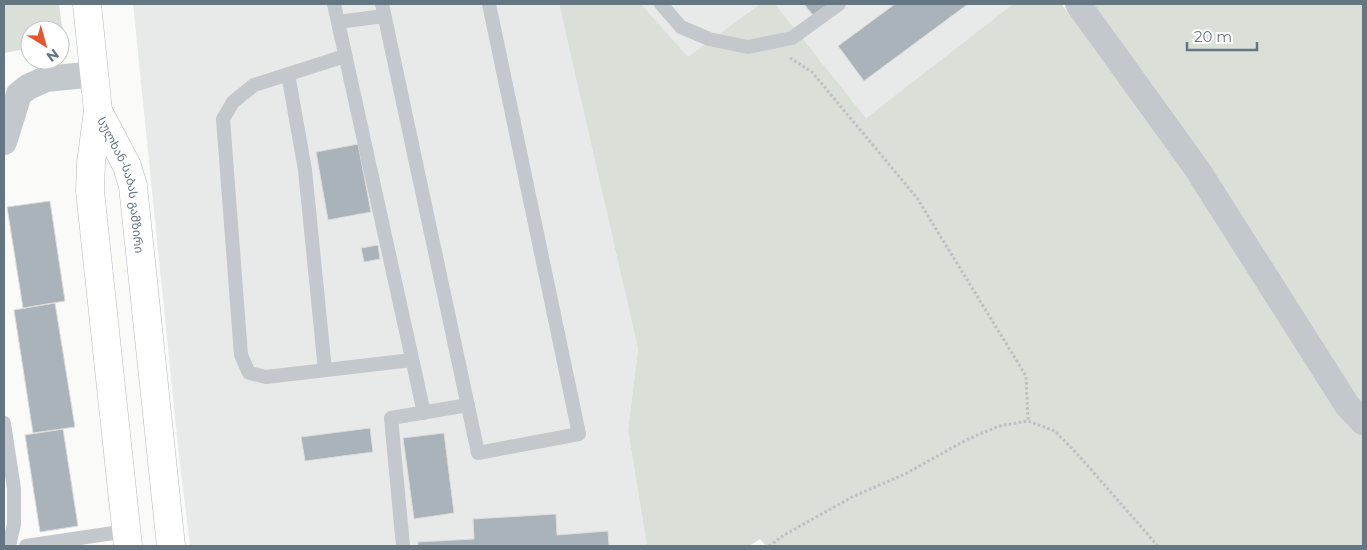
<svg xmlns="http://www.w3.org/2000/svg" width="1367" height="550" viewBox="0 0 1367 550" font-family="Montserrat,'Noto Sans Georgian',sans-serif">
  <rect width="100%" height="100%" fill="#fafaf8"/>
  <path fill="#e8e9e9" d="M133,4H559L638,349L628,430L647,546H190L179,456Z
    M641,4H760L688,58Z
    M775,4H1013L866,118Z"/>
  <path fill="#dadfd7" d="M4,4H59L64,42H60V30H30V48L4,53Z
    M559,4H641L688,57L760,4H775L866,118L1013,4H1061L1077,23L1191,183L1091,4H1363V546H766L760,539L749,546H647L628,430L638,349Z"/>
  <path fill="#aab3b9" stroke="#dcdcda" d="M804,4H835L815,18Z
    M895,4H968L864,81L838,46Z
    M358,144L371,212L328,220L316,152Z
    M50,201L65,301L23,308L7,207Z
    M378,245L380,259L364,262L361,248Z
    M55,303L75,427L33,433L14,310Z
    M370,428L373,452L305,461L301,437Z
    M63,429L78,526L40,532L25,435Z
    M444,433L454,513L414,519L403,438Z
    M556,514L557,535L608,531L609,546H418V542L474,539L473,519Z"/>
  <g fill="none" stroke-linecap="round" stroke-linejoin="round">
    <g stroke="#b3babf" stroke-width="29">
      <g id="secondary">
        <path d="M87,4L98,111L91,163L90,191L128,546"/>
        <path id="s1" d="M98,111L127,166L133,186L171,546"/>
      </g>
    </g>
    <path stroke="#bbbfc2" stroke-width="3" stroke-dasharray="2.5 2.5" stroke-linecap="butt" d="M790,58L812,72L917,198L1026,376L1028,421
      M769,546L784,535L852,497L907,473L968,439L999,426L1028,421L1055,431L1080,457L1158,546"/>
    <path stroke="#c3c8cc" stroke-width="14" d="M334,4L424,413
      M382,4L478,453L579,434L489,4
      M661,4L681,27L709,39L748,47L792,38L839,4
      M338,22L384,16
      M345,56L254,85L233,102L223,119L241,355L249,373L266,377L412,360
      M288,74L305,170L325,370
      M4,423L14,489V524L9,546
      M26,546L127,531
      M403,546L391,418L468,405"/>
    <path stroke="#c3c8cc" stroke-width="26" d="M1078,4L1197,169L1347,405L1363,422
      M4,142L19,94L28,87L46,79L95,74"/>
    <use href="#secondary" stroke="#fff" stroke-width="28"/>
  </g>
  <g text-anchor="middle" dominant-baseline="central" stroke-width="5" stroke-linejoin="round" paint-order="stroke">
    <g font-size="12" fill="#657683" stroke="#fff">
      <text stroke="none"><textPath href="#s1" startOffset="79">სულხან-საბას გამზირი</textPath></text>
    </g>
  </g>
  <rect width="1367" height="550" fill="none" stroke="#657683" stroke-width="10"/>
  <g transform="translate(45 45) rotate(143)"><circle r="24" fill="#ffffff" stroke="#c1c8cd"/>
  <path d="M0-4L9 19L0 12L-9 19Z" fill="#e4572e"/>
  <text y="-8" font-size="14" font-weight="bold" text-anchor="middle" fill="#657683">N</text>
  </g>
  <path d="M1187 42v8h70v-8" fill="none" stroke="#657683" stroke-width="2.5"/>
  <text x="1194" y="42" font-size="15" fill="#657683" stroke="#ffffff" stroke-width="4" paint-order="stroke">20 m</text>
</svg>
